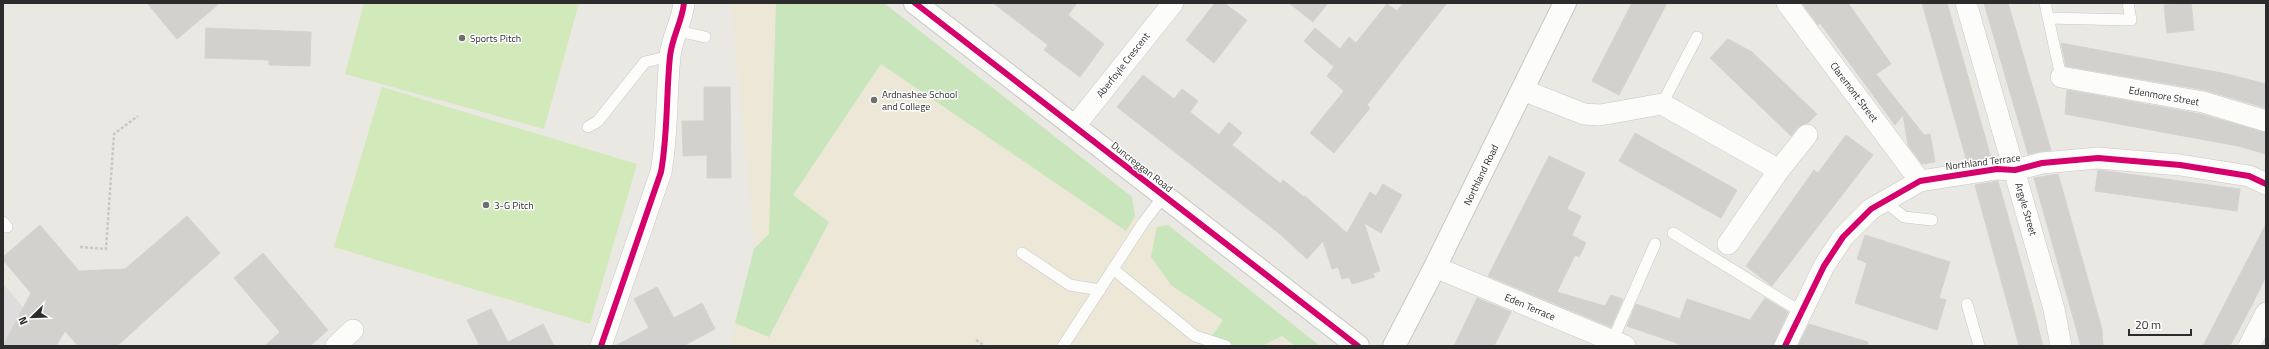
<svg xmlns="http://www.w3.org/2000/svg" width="2269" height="349" viewBox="0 0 2269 349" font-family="'Titillium Web',sans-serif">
  <rect width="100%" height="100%" fill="#eae8e2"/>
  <path fill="#dfdcdd" d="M3,284L23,307L60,346H3Z"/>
  <path fill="#ede7d7" d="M731,3H884L1132,197L1135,216L1143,223L1150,228L1168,225L1320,346H730L755,251Z"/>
  <path fill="#c8e5bc" d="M776,3H884L1132,197L1135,216L1126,231L881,64L793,195L829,222L769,337L735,323L754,249L769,234Z
    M1168,225L1320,346H1295L1282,336L1262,346H1205L1223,320L1171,285L1151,257L1157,227Z"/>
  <path fill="#d2e9b9" d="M364,3H579L544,129L345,74Z
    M382,87L637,164L590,324L334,247Z"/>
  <path fill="#d3d1cd" stroke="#d5d3ce" d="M147,3H220L177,39Z
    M993,3H1077L1068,15L1104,44L1080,77L1044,50L1048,45Z
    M1215,3H1224L1247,20L1214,63L1186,40Z
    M1289,3H1328L1313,22Z
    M1403,3H1447L1367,105L1370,108L1334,153L1310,133L1344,91L1327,76L1334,67L1304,41L1315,28L1340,49L1349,37L1356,43L1387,4L1397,11Z
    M1632,3H1667L1619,95L1592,81Z
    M1802,3H1848L1891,64L1876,74L1924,135L1930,134L1935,162L1922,164L1908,145L1903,115L1895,125L1820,23L1818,25Z
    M1922,3H1947L1991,158L1967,162Z
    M1984,3H2008L2051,150L2028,154Z
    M2191,3L2194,30L2167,33L2164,5Z
    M206,28L311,32L310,66L269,65V60L205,58Z
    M1728,39L1752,52L1817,114L1808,123L1798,127L1791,136L1710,58Z
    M2061,43L2227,74L2266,84V108L2205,90L2066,66Z
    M1143,75L1174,99L1182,89L1198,101L1190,112L1219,135L1229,122L1242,133L1232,145L1281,184L1283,180L1304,197L1305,196L1347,233L1370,192L1376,196L1383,184L1402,195L1381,233L1364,223L1380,271L1373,273L1375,277L1352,284L1349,277L1342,279L1338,267L1332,269L1323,241L1307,259L1280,234L1117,107Z
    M704,87H730L731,178H707V155L683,156L682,121H704Z
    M2067,90L2200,114L2266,133V154L2238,146L2065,114Z
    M1635,133L1737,190L1721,218L1619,161Z
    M1846,135L1873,155L1772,286L1746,266L1814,170L1818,173Z
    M1549,156L1585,173L1567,209L1581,216L1572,235L1586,243L1579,257L1575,255L1557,292L1605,306L1611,295L1623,299L1611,327L1488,276Z
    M2098,170L2240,189L2237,211L2095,191Z
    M2058,174L2102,329L2103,346H2081L2034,178Z
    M1998,181L2029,291L2043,346H2019L1975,185Z
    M187,216L220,253L117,346H78L65,331L56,346H3L31,293L3,260V257L40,225L79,271L125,269Z
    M2266,224V276L2252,305L2230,346H2203Z
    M1865,235L1950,262L1939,298L1946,300L1937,330L1855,303L1867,263L1857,259Z
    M263,253L328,330L310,346H265L280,332L234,278Z
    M657,287L674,318L702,303L715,329L683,346H615L649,328L634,299Z
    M1477,298L1511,312L1494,346H1454Z
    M1765,298L1788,312L1773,346H1685L1627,326L1636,304L1680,319L1687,299L1750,320Z
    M491,309L508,342L543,324L554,346H480L467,320Z
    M1809,324L1868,342V346H1798Z"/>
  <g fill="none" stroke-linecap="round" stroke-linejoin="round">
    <g stroke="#c7c7c7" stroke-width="12">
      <path id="service" d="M2045,3L2061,77
        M2048,18L2131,20L2128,3
        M673,30L705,37
        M1662,104L1697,37
        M588,127L598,121L645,62L670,56
        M1883,200L1904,217L1932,220
        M3,222L7,227
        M1673,233L1801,312
        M1022,253L1070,285L1100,290
        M1113,269L1195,336L1226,346
        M1967,304L1979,346
        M1611,344L1655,244
        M1063,346L1143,223L1163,197"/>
    </g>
    <g stroke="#c7c7c7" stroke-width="22">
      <path id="minor" d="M1787,3L1920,181
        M1966,3L2054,309L2061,346
        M2061,77L2203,102L2266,121
        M1523,90L1584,114L1600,115L1662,104L1779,170
        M1074,127L1173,3
        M1728,244L1779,170L1807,135
        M1435,267L1625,346
        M336,346L353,330
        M601,346L661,172C668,134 666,95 670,56C672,37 682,22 684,3
        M1785,346L1824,266L1843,237L1871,209L1920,181L1997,169L2015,170L2042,163L2098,158L2180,165L2249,176L2266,184
        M2249,346L2266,313"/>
    </g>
    <g stroke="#c7c7c7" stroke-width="24">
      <path id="secondary" d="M915,3L1358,346
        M1394,346L1435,267L1565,3"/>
    </g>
    <path stroke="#c8c8c7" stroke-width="2.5" stroke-dasharray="3 2" stroke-linecap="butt" d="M80,247L106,249L114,134L138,116
      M976,340L985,346"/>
    <use href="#service" stroke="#fcfcfb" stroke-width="11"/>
    <use href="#minor" stroke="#fcfcfb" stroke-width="21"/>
    <use href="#secondary" stroke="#fcfcfb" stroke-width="22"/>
    <g stroke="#fff" stroke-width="8">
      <path id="cycleway" d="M915,3L1358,346
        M601,346L661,172C668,134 666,95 670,56C672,37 682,22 684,3
        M1785,346L1824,266L1843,237L1871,209L1920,181L1997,169L2015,170L2042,163L2098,158L2180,165L2249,176L2266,184"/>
    </g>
    <use href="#cycleway" stroke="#d6006c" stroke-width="6"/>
  </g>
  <g fill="#6e6e6c" stroke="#fff" stroke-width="1.5">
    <circle cx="462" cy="38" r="4"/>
    <circle cx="874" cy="100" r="4"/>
    <circle cx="486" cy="205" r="4"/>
  </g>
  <g text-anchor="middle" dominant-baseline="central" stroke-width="3" stroke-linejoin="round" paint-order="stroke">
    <g font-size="10" fill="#2c2c2c" stroke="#fff" text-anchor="start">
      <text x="470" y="38">Sports Pitch</text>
      <text x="882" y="94">Ardnashee School<tspan x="882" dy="12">and College</tspan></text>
      <text x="494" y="205">3-G Pitch</text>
    </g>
    <g font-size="10" fill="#2c2c2c" stroke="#fff">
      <text transform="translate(1123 65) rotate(-52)">Aberfoyle Crescent</text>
      <text transform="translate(1854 92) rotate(53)">Claremont Street</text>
      <text transform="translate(2164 96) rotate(10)">Edenmore Street</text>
      <text transform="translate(1983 162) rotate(-7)">Northland Terrace</text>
      <text transform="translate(1142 167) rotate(38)">Duncreggan Road</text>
      <text transform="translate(1481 175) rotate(-64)">Northland Road</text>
      <text transform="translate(2026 209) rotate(74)">Argyle Street</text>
      <text transform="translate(1530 307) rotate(23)">Eden Terrace</text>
    </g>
  </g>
  <rect width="2269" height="349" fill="none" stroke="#2c2c2c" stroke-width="8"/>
  <g transform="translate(32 317) rotate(247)" stroke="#ffffff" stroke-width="3" paint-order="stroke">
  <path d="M0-3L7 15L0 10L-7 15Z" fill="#2c2c2c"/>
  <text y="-6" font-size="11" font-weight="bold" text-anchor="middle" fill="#2c2c2c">N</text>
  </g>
  <path d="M2129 329v6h62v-6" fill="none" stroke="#2c2c2c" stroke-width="2"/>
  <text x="2135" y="329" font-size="12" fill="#2c2c2c" stroke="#ffffff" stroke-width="3" paint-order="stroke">20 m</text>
</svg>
